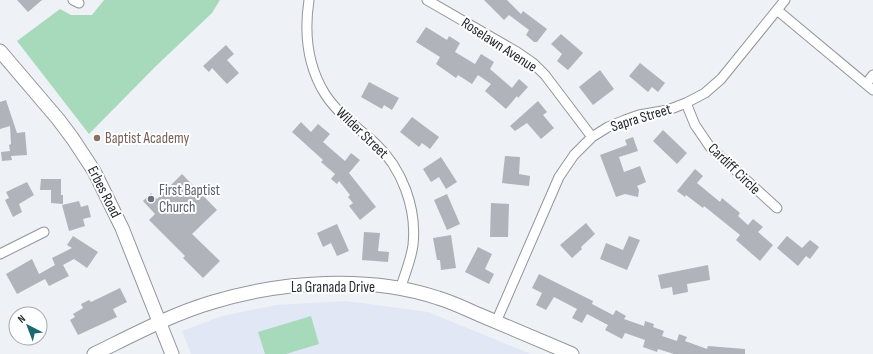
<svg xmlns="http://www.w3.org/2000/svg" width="873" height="354" viewBox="0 0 873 354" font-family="'Sofia Sans Condensed',sans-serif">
  <rect width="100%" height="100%" fill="#eef1f6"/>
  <path fill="#e1e7f4" d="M346,301L428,312L531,354H191L182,331L222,316L276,305Z"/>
  <path fill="#a7daba" d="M104,0H220L212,13L155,67L89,134L17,41L60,9L71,15H92Z
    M311,316L319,344L286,354H265L258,332Z"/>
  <path fill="#b0b3b9" d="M17,0H42L28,12Z
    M484,0H507L521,14L523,11L547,29L537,42H534L526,35L529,30L509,15L504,20Z
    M426,27L447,40L449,36L460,43L455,52L475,64L481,54L494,62L490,69L512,88L519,79L528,87L518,98L517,96L506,109L485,91L491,84L478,75L472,84L458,75L456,78L436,64L440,57L416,42Z
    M561,34L583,53L568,70L557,61L562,54L551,44Z
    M226,45L234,54L227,60L239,73L227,84L212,68L209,72L203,66Z
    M640,63L665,83L658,92L652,87L648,92L629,76Z
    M600,70L614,89L593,105L579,87Z
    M369,82L399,98L392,110L384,105L382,109L361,97Z
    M6,100L17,133L25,132L27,155L11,156L12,160L2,161L1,152L10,151L9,145L11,144L10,126L0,129V102Z
    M538,101L547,112L543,115L554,128L541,139L527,123L515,131L510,126Z
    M412,117L439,137L430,149L422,143L419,147L400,132Z
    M301,122L311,132L318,124L330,134L323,142L345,161L351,153L360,160L349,173L376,207L360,220L349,206L353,203L348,197L350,195L339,181L337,184L331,179L335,174L321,162L323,160L292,132Z
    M663,130L687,153L677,164L653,141Z
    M633,137L638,151L619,157L624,172L640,166L646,182L637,186L639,190L638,197L625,194L616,197L600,155L627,145L625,140Z
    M505,156L520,157L519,174L530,176L529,186L502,183Z
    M441,157L457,182L446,189L439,177L431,182L423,169Z
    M695,169L703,176L697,183L720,202L722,198L740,213L738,216L748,225L753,219L763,227L758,232L773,245L760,261L736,240L740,235L704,206L703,208L686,195L685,197L677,191Z
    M182,174L217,210L192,234L220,261L203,278L183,258L185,256L149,220L155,214L143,201L151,193L157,199Z
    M41,179H61V195H63V204L51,203V190H40Z
    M27,182L34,195L19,204L22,212L13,217L5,200L9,198L6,192Z
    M447,194L460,224L447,230L434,200Z
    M79,201L81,207L88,205L91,217L83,219L85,226L69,231L62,205Z
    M491,203L509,204L508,237H490Z
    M586,223L595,234L581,247L582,249L572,258L560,245Z
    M337,224L349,251L337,256L331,243L323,247L317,233Z
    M364,232L380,233L378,251L389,252L388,262L362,260Z
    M451,235L456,268L441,270L440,260H437L433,238Z
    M73,236L98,252L87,268L74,259L63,265L69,276L49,286L45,279L17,294L6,274L32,259L39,274L55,265L52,258L72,248L67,245Z
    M629,236L640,240L627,270L600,259L606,243L623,250Z
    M787,236L802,248L810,240L819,247L810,259L806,256L798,266L777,248Z
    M478,247L492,254L485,269L494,274L489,284L465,272Z
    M708,265L710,280L687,284L688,292L673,295L672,287L661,289L658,275Z
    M539,274L593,301L592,304L613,315L616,310L626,316L624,319L644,326L645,321L654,324L653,327L664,331L662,336L677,341L679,334L687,337L685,341L707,349L708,346L745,349V354H674L658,349L657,352L643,347L645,340L625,333L622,339L605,330L608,325L587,314L582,323L572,318L577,309L554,297L546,310L536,305L542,293L532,288Z
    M120,288L127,302L113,309L117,317L78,335L70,320L75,317L73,314L83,308L81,304L89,300L91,302Z"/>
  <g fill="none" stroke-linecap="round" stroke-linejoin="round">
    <g stroke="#92959a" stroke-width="11">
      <path id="street" d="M73,0L79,3
        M309,0C304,33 307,65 325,94C338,114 357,127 375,143C402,168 417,208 413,245C411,260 405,274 400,289
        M427,0L517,52L533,63L545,75L592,137
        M777,10L873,90
        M866,84L873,75
        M686,103L695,125L710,147L777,208
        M0,254L44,232
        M496,322L559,177L574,155L592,137L608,127L625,120L639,115L668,110L686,103L705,93L721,79L785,0"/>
    </g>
    <g stroke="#92959a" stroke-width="15">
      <path id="secondary" d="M0,51L58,119L73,139L94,171L122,228L172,354
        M94,354C133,335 172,314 213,302C282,281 369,275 438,298C452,302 466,309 480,315C510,328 541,341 572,354"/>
    </g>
    <use href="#street" stroke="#fff" stroke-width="9"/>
    <use href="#secondary" stroke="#fff" stroke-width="13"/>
  </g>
  <circle fill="#8d6e63" stroke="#fdfeff" stroke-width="1.5" cx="97" cy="138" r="4"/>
  <circle fill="#6b7280" stroke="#fdfeff" stroke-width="1.5" cx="151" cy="199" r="4"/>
  <g text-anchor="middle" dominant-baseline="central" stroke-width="4" stroke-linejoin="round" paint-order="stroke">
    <g font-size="15" fill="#28292b" stroke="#fdfeff">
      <text transform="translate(499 45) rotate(33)">Roselawn Avenue</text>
      <text transform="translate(641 118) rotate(-17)">Sapra Street</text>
      <text transform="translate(362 133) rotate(44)">Wilder Street</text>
      <text transform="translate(734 169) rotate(44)">Cardiff Circle</text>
      <text transform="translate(104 192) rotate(63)">Erbes Road</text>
      <text x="333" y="287">La Granada Drive</text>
    </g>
    <g font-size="15" fill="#785e54" stroke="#fdfeff" text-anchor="start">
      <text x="105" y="138">Baptist Academy</text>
    </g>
    <g font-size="15" fill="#5b616d" stroke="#fdfeff" text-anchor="start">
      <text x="159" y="190">First Baptist<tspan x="159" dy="17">Church</tspan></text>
    </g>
  </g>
  <g transform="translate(28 326) rotate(318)"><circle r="19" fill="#fdfeff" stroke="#a8a9aa"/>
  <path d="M0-3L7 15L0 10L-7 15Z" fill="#1d6772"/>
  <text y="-6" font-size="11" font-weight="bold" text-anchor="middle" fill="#28292b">N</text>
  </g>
</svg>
